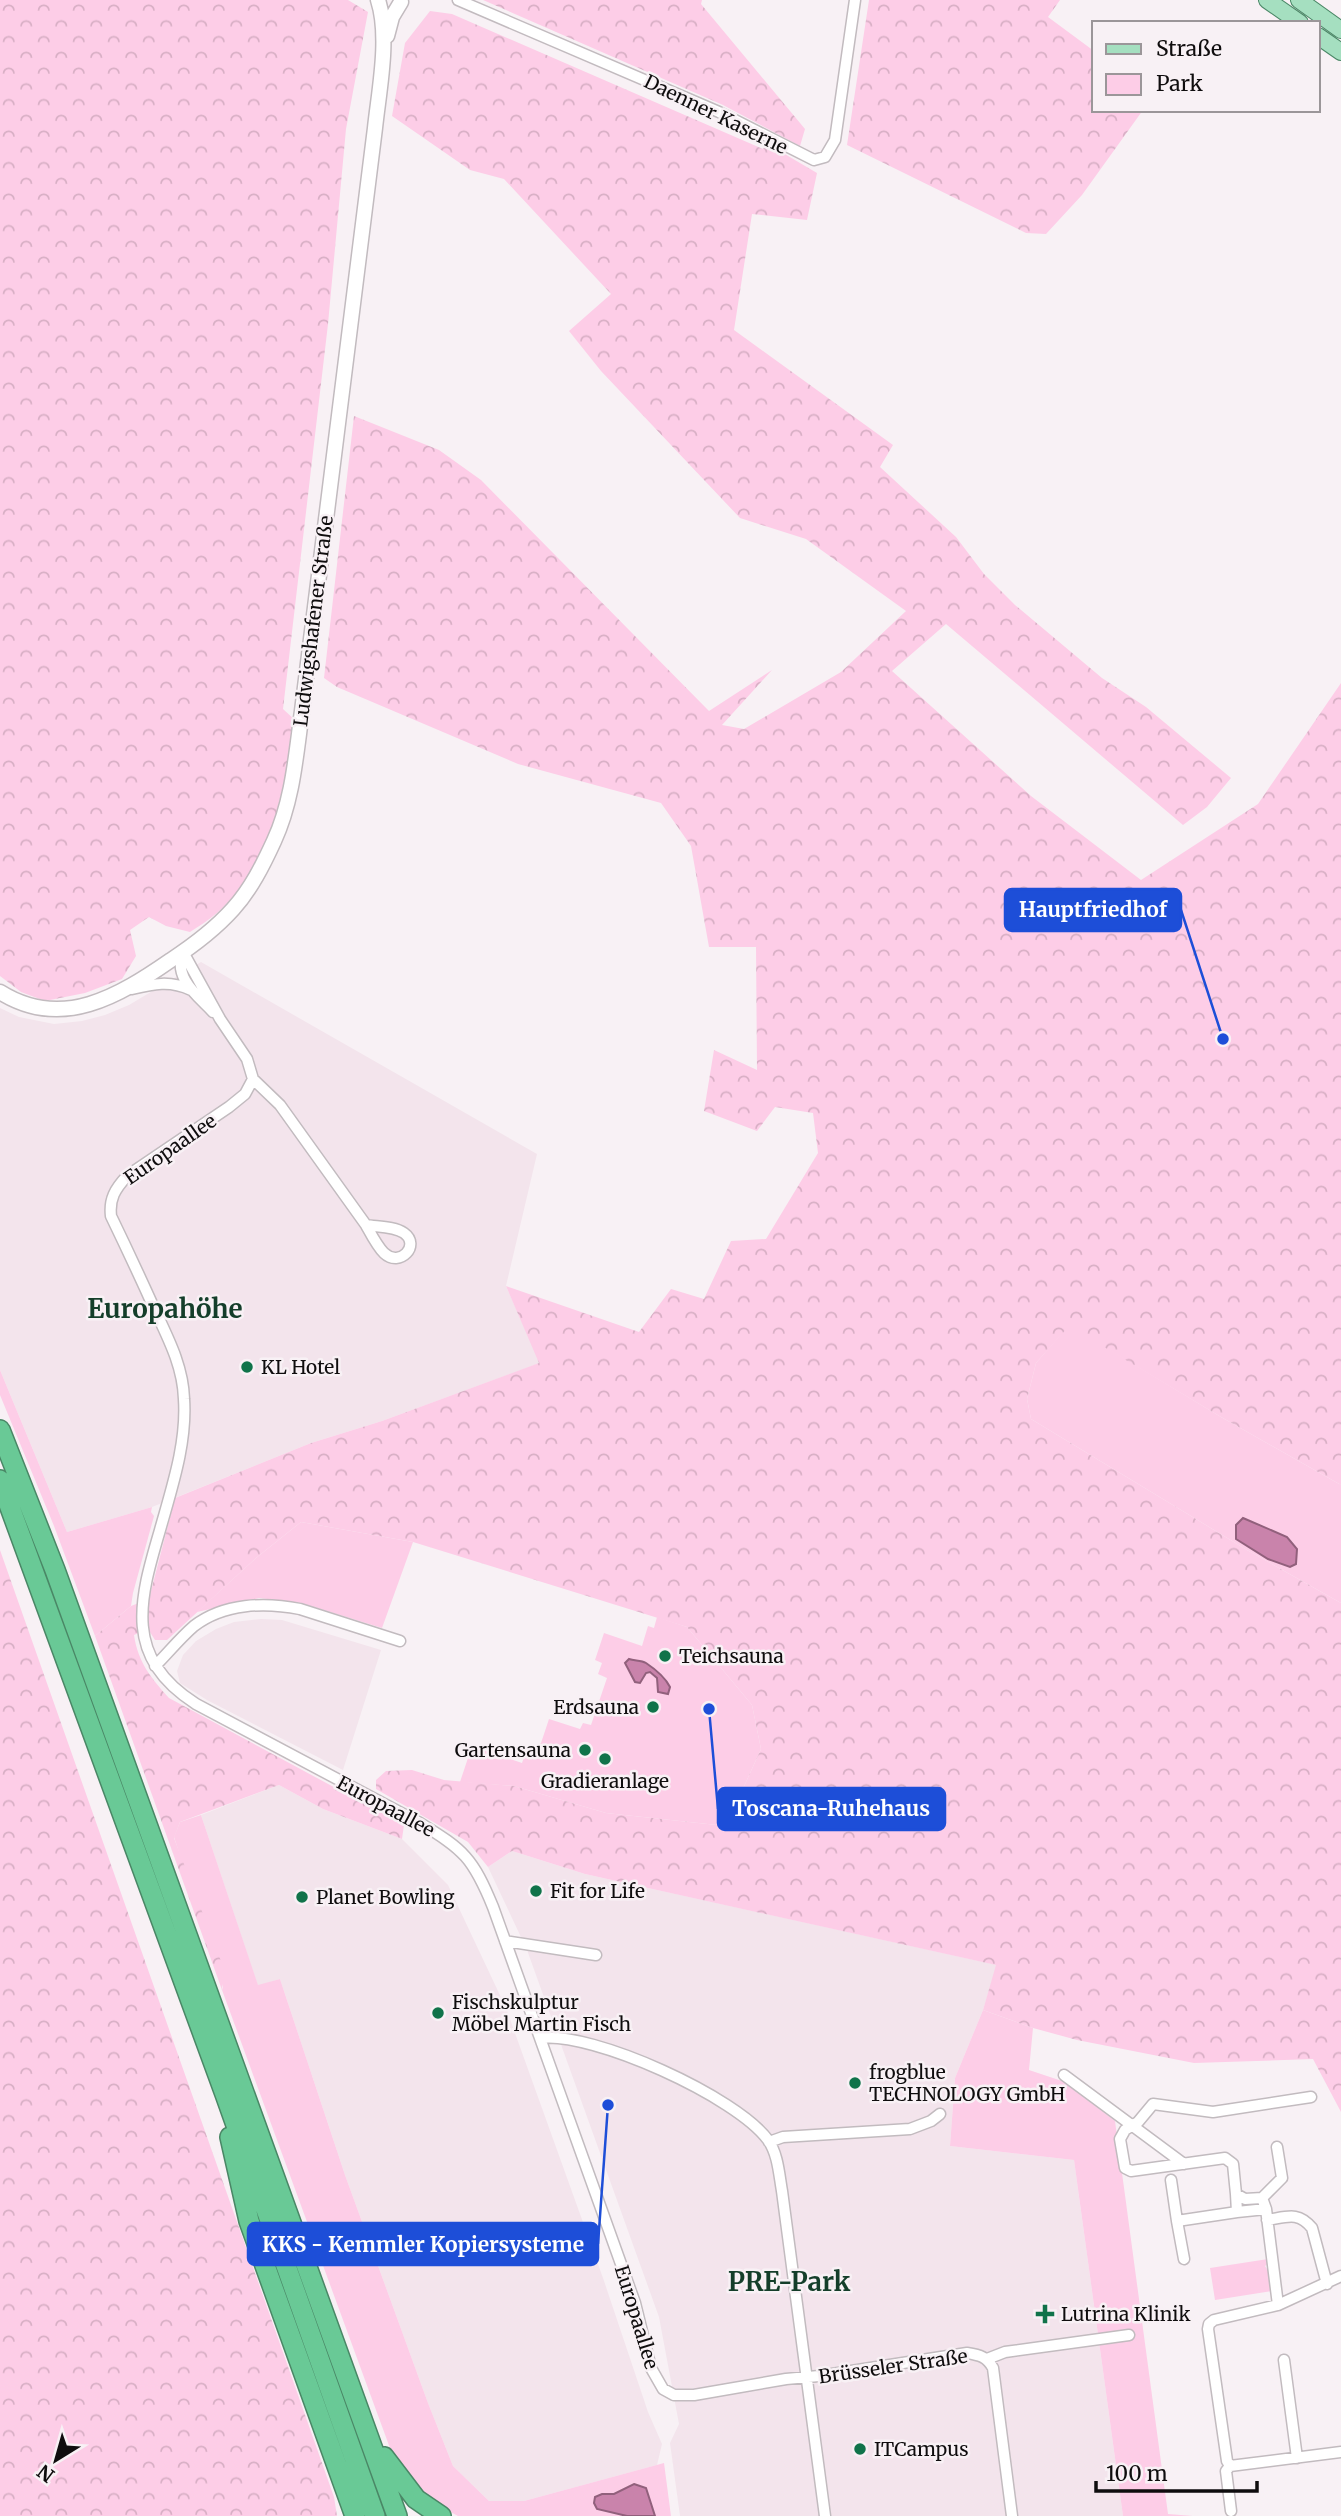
<svg xmlns="http://www.w3.org/2000/svg" width="1341" height="2516" viewBox="0 0 1341 2516" font-family="Merriweather,serif">
  <defs>
    <pattern id="forest-crowns" width="20" height="18" patternUnits="userSpaceOnUse" patternTransform="scale(1.75)"><rect width="20" height="18" fill="#fdcde7"/><path d="M2 6a3 3 0 1 1 6 0M12 15a3 3 0 1 1 6 0" fill="none" stroke="#d8afc5"/></pattern>
  </defs>
  <rect width="100%" height="100%" fill="#f8f1f5"/>
  <path fill="#f3e4ec" d="M201,962L537,1154L506,1286L540,1363L382,1421L311,1443L152,1507L67,1532L0,1370V1008L19,1017L54,1024L82,1021L105,1015L129,1005Z
    M261,1619L282,1620L381,1650L343,1770L207,1700L180,1683L177,1671L183,1655L196,1641L216,1629L234,1622Z
    M279,1785L323,1809L402,1839L448,1885L506,2008L603,2278L648,2412L662,2444L657,2465L524,2501H489L453,2466L428,2403L345,2175L280,1979L258,1986L201,1815Z
    M512,1851L585,1874L997,1965L983,2010L955,2078L950,2146L1074,2160L1123,2516H680L670,2443L679,2424L659,2317L527,1950L488,1867Z"/>
  <path fill="#fdcde7" d="M1069,1325L1221,1417L1341,1485V1603L1247,1550L1031,1419L1027,1399L1036,1363Z
    M0,1370L67,1532L152,1507L151,1512L154,1516L133,1593L131,1606L95,1636L54,1526L0,1395Z
    M301,1522L413,1542L382,1628L301,1603L259,1598L197,1612L256,1558Z
    M657,1617L687,1627L752,1705L761,1749L726,1826L606,1813L514,1786L460,1782L472,1746L482,1753L483,1750L522,1763L526,1751L541,1743L549,1719L580,1729L583,1723L591,1725L607,1678L598,1674L602,1663L595,1660L604,1633L642,1646L648,1626L654,1628Z
    M201,1815L258,1985L280,1979L345,2175L428,2403L453,2466L489,2501H524L664,2463L671,2516H458L416,2493L398,2470L222,1990L223,1987L174,1837L180,1822Z
    M983,2010L1033,2028L1029,2070L1062,2081L1115,2121L1168,2514L1193,2516H1123L1074,2160L950,2146L955,2078Z
    M1268,2259V2264L1265,2266L1269,2272L1272,2291L1215,2300L1210,2268Z"/>
  <path fill="url(#forest-crowns)" d="M0,0H348L368,12L346,129L328,324L283,709L295,720C283,790 274,863 217,913C209,920 199,926 190,932L166,926L149,917L130,930L136,956L122,979L85,993L45,1001L21,992L0,976Z
    M483,0H702L701,4L805,129L800,146L723,105Z
    M869,0H1060L1048,17L1094,51V110H1143L1082,195L1046,234L1026,233L847,145Z
    M430,11L452,14L763,149L766,143L817,173L807,220L752,214L734,330L893,445L880,467L956,537L984,574L1015,605L1102,678L1146,707L1231,778L1207,807L1183,825L946,624L892,671L1031,796L1141,880L1258,804L1341,683V1485L1221,1417L1069,1326L1036,1363L1027,1399L1031,1419L1247,1550L1341,1603V2112L1313,2059L1194,2063L1077,2040L1033,2028L983,2010L996,1965L585,1874L512,1851L488,1867L468,1842L376,1789V1780L386,1771L412,1770L444,1780L514,1786L606,1813L726,1826L761,1749L752,1705L687,1627L413,1542L301,1522L256,1558L167,1640H155L148,1629L134,1635C138,1662 151,1678 169,1698L404,1825L402,1839L323,1809L279,1785L180,1822L174,1838L224,1969L222,1990L95,1636L131,1606L149,1599L175,1498L311,1443L382,1421L539,1363L506,1286L639,1332L671,1289L704,1299L731,1241L766,1239L818,1153L813,1113L775,1107L757,1131L704,1111L714,1050L757,1070L756,947H709L691,846L661,803L518,764L337,687L324,678L354,416L439,450L481,480L709,711L772,670L722,725L744,729L841,672L906,611L806,539L740,518L601,371L569,331L611,294L504,179L470,170L392,116L405,43Z
    M0,1550L334,2497L337,2516H0Z"/>
  <path fill="#c983ab" stroke="#91607c" stroke-width="2" d="M1243,1518L1287,1537L1297,1549L1296,1564L1290,1567L1268,1559L1236,1539V1525Z
    M629,1659C635,1661 641,1660 646,1663C655,1669 665,1677 670,1687L668,1694L658,1692L657,1678L650,1672L646,1673L640,1683L635,1682L625,1663Z
    M634,2484L646,2488L655,2516H627L597,2509L594,2503L595,2497L602,2494H614Z"/>
  <g fill="none" stroke-linecap="round" stroke-linejoin="round">
    <g stroke="#c2bbbf" stroke-width="13">
      <path id="street" d="M458,0L719,112L814,160L825,157L835,140L855,0
        M183,952L220,1019L247,1059L253,1079L245,1094L229,1107L127,1176C115,1189 109,1199 111,1216C126,1247 140,1277 154,1308C168,1338 183,1366 184,1399C187,1443 172,1487 160,1530C139,1601 123,1657 196,1704L420,1823C464,1850 473,1858 493,1907L635,2303L651,2368L663,2389L674,2395H694L786,2379L819,2376L967,2353C980,2355 987,2357 993,2368L1012,2516
        M183,952C173,978 197,995 213,1012
        M132,989C153,984 170,980 191,990
        M253,1079L280,1105L366,1225C376,1227 394,1226 404,1233C421,1245 400,1268 384,1253C377,1246 371,1234 366,1225
        M155,1666C168,1653 180,1638 194,1626C224,1603 265,1602 300,1609L400,1641
        M505,1941L596,1955
        M540,2038C592,2031 737,2097 768,2140C778,2154 779,2174 782,2191L825,2516
        M1064,2075L1184,2164
        M769,2142L783,2137L910,2129L931,2121L940,2114
        M1171,2180L1177,2221L1237,2212
        M1236,2194L1233,2164L1225,2158L1131,2171L1125,2168L1120,2139L1125,2130L1138,2122L1153,2104L1213,2112L1311,2097
        M1262,2198L1282,2178L1277,2147
        M1266,2209L1237,2212L1236,2194L1245,2199L1262,2198L1266,2209L1278,2305
        M1267,2220C1287,2217 1298,2211 1312,2228L1327,2284
        M1177,2221L1184,2259
        M1341,2276L1278,2305L1214,2320L1209,2324L1208,2329L1227,2461L1230,2466L1341,2452
        M987,2359L1005,2352L1129,2335
        M1284,2360L1297,2458
        M1230,2466L1226,2471L1231,2511"/>
    </g>
    <g stroke="#c2bbbf" stroke-width="17">
      <path id="secondary" d="M387,36L392,17L401,2
        M0,992C62,1031 119,996 171,960C194,945 215,929 233,909C251,889 263,865 274,841C293,800 296,754 302,711L375,128C379,90 390,37 378,0"/>
    </g>
    <g stroke="#4a8766" stroke-width="18">
      <path id="primary" d="M1267,0L1300,23
        M1299,0L1341,30
        M1318,36L1341,52"/>
    </g>
    <g stroke="#4a8766" stroke-width="22">
      <path id="highway" d="M0,1430L55,1570L397,2516
        M0,1480L225,2094L375,2516
        M230,2137L249,2221L355,2516
        M384,2457L416,2499L441,2516"/>
    </g>
    <use href="#street" stroke="#fff" stroke-width="10"/>
    <use href="#secondary" stroke="#fff" stroke-width="14"/>
    <use href="#primary" stroke="#a5dfc0" stroke-width="16"/>
    <use href="#highway" stroke="#69c996" stroke-width="19"/>
  </g>
  <g fill="#10734a" stroke="#f8f1f5" stroke-width="2.5">
    <circle cx="247" cy="1367" r="7"/>
    <circle cx="665" cy="1656" r="7"/>
    <circle cx="653" cy="1707" r="7"/>
    <circle cx="585" cy="1750" r="7"/>
    <circle cx="605" cy="1759" r="7"/>
    <circle cx="536" cy="1891" r="7"/>
    <circle cx="302" cy="1897" r="7"/>
    <circle cx="438" cy="2013" r="7"/>
    <circle cx="855" cy="2083" r="7"/>
    <path d="M1041.5 2303.5h7v7h7v7h-7v7h-7v-7h-7v-7h7z"/>
    <circle cx="860" cy="2449" r="7"/>
  </g>
  <g text-anchor="middle" dominant-baseline="central" stroke-width="5" stroke-linejoin="round" paint-order="stroke">
    <g font-size="19" fill="#0f0d0e" stroke="#f8f1f5">
      <text transform="translate(716 114) rotate(26)">Daenner Kaserne</text>
      <text transform="translate(313 621) rotate(-83)">Ludwigshafener Straße</text>
      <text transform="translate(170 1149) rotate(-35)">Europaallee</text>
      <text transform="translate(386 1806) rotate(28)">Europaallee</text>
      <text transform="translate(637 2317) rotate(73)">Europaallee</text>
      <text transform="translate(893 2366) rotate(-8)">Brüsseler Straße</text>
    </g>
    <g font-size="19" fill="#0f0d0e" stroke="#f8f1f5" text-anchor="start">
      <text x="261" y="1367">KL Hotel</text>
      <text x="679" y="1656">Teichsauna</text>
      <text x="639" y="1707" text-anchor="end">Erdsauna</text>
      <text x="571" y="1750" text-anchor="end">Gartensauna</text>
      <text x="605" y="1781" text-anchor="middle">Gradieranlage</text>
      <text x="550" y="1891">Fit for Life</text>
      <text x="316" y="1897">Planet Bowling</text>
      <text x="452" y="2002">Fischskulptur<tspan x="452" dy="22">Möbel Martin Fisch</tspan></text>
      <text x="869" y="2072">frogblue<tspan x="869" dy="22">TECHNOLOGY GmbH</tspan></text>
      <text x="1061" y="2314">Lutrina Klinik</text>
      <text x="874" y="2449">ITCampus</text>
    </g>
    <g font-size="26" font-weight="bold" fill="#143e2a" stroke="#f8f1f5">
      <text x="165" y="1308">Europahöhe</text>
      <text x="789" y="2281">PRE-Park</text>
    </g>
  </g>
  <path fill="none" stroke="#1d4ed8" stroke-width="2.5" d="M1223 1039L1181 910M709 1709L718 1809M608 2105L598 2244"/>
  <g fill="#1d4ed8" stroke="#f8f1f5" stroke-width="2.5">
    <circle cx="1223" cy="1039" r="7"/>
    <circle cx="709" cy="1709" r="7"/>
    <circle cx="608" cy="2105" r="7"/>
  </g>
  <g fill="#1d4ed8" stroke="#1d4ed8" stroke-width="2.5">
    <rect x="1005" y="889" width="176" height="42" rx="7"/>
    <rect x="718" y="1788" width="227" height="42" rx="7"/>
    <rect x="248" y="2223" width="350" height="42" rx="7"/>
  </g>
  <g font-size="21" text-anchor="middle" font-weight="bold" fill="#fff">
    <text x="1093" y="917">Hauptfriedhof</text>
    <text x="831" y="1816">Toscana-Ruhehaus</text>
    <text x="423" y="2252">KKS - Kemmler Kopiersysteme</text>
  </g>
  <rect x="1092" y="21" width="228" height="91" fill="#f8f1f5" stroke="#9b9699" stroke-width="2"/>
  <rect x="1106" y="44" width="35" height="10" fill="#a5dfc0" stroke="#9b9699" stroke-width="2"/>
  <text x="1156" y="56" font-size="21" fill="#0f0d0e">Straße</text>
  <rect x="1106" y="74" width="35" height="21" fill="#fdcde7" stroke="#9b9699" stroke-width="2"/>
  <text x="1156" y="91" font-size="21" fill="#0f0d0e">Park</text>
  <g transform="translate(56 2460) rotate(217)" stroke="#f8f1f5" stroke-width="5" paint-order="stroke">
  <path d="M0-5L12 26L0 18L-12 26Z" fill="#0f0d0e"/>
  <text y="-10" font-size="19" font-weight="bold" text-anchor="middle" fill="#0f0d0e">N</text>
  </g>
  <path d="M1096 2481v10h161v-10" fill="none" stroke="#0f0d0e" stroke-width="3.5"/>
  <text x="1106" y="2481" font-size="21" fill="#0f0d0e" stroke="#f8f1f5" stroke-width="5" paint-order="stroke">100 m</text>
</svg>
